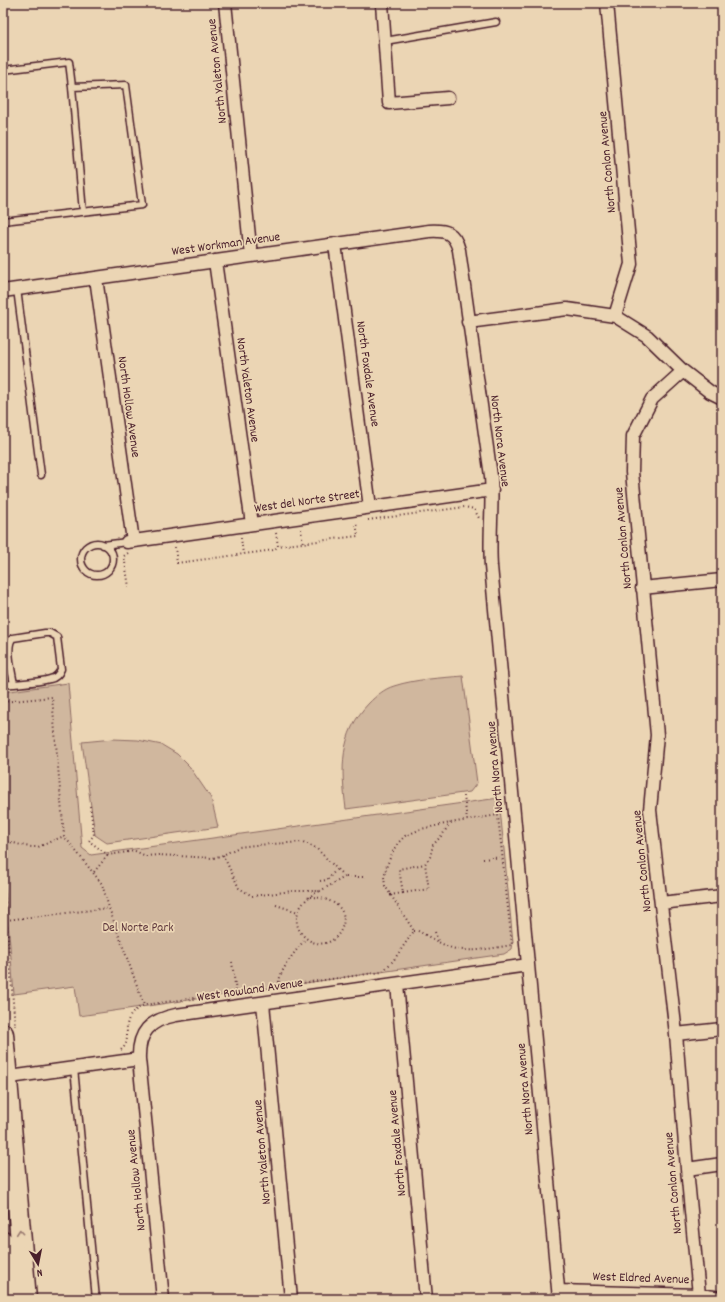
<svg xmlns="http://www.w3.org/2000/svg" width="725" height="1302" viewBox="0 0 725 1302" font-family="Dekko,sans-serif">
  <rect width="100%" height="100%" fill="#ebd5b4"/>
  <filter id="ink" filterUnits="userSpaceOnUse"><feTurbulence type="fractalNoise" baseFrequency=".025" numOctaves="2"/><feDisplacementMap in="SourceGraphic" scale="8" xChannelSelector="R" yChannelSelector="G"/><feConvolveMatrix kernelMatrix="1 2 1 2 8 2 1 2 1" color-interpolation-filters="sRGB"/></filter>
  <g filter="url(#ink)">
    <path fill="#d0b79e" stroke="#8d6b64" d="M463,676L477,783L470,792L346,809C341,769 339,734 369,703C376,696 384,689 394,686C415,679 441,678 463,676Z
      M68,683L82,848L91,855L499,798L513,942L512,949L504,954L79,1016L75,986L14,994L3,861V692Z
      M113,739L138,740L162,745L177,754L189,766L211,798L218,827L107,843L95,835L82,742Z"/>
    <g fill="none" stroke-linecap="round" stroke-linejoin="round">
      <g stroke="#4a1f2b" stroke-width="9">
        <path id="lane" d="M385,41L496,22
          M3,70L69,62L72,87L126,85L142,205L3,221
          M72,87L83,212
          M17,289L41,475
          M81 559a16 16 0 1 1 32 0a16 16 0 1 1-32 0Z
          M103,545L127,542
          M3,685C18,683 37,683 50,679C56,678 59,674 61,669L57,637L50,633H45L13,638C5,645 12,673 14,684
          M74,1068L96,1299"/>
      </g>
      <g stroke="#4a1f2b" stroke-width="15">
        <path id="street" d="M225,3L251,256
          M382,3L389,103L448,98
          M607,3L631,264L615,316
          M335,244L370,507
          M215,261L252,524
          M96,278L133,541
          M3,291L429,231C446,230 454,232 459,250L491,476C493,506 489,536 491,566L559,1299
          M468,322L567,309L615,316L647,336L683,371L710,392L722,398
          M683,371L652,399L633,436L632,472L657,735L650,810L676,1034L687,1169L699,1295
          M127,542L492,490
          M642,588L722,580
          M661,903L722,896
          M397,984L426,1299
          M263,1003L291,1299
          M676,1034L722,1029
          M3,1078L139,1059
          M687,1169L722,1164
          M559,1291L699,1295L722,1298
          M163,1299L139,1059C138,1032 150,1020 176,1015L528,965"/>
      </g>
      <g stroke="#4a1f2b" stroke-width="23">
        <path id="primary" d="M3,1034L26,1299
          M3,1242L8,1299"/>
      </g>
      <path stroke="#4a1f2b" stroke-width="2" stroke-dasharray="1 3" stroke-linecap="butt" d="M368,520L465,507L474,509L479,518
        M301,529L303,544
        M276,533L278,546L358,536L356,522
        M241,538L243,554
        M175,547L177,563L274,550L278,546
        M128,553L124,556L129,587
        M3,702L52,697L64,836L102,884L109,908L144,1005
        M464,796L467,820
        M90,806L94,835L89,841L108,855L135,851L146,856L159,855L213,858L223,855L239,847L255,845L303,842L316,848L345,877H366
        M3,841C15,842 25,848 38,847L64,836
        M223,855L239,888L252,896L292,891H320L345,877
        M483,859L503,857
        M94,872L108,855
        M3,878L15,1026
        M320,881L327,880L337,869
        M403,893L429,889L425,864L430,857L433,845L443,834L450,823
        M390,895L403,893L399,869L425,864
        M310,897C328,897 352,907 341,930C324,963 276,929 307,899C310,896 315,893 320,891
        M276,905L298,912
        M6,920L109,908
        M414,931H418C428,936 439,943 449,947C469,954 492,948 512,945L497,807L501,797
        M435,932L438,941
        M232,962L236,992
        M279,986C277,972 297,950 305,939
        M121,1050C136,1038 114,1020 144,1005L382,972L393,961L414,931L385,886L384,877L387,865L394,849L399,842L405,836L421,829L450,823L498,815"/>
      <use href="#lane" stroke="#ebd5b4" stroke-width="6"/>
      <use href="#street" stroke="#ebd5b4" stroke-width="12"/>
      <use href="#primary" stroke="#ebd5b4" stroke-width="20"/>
    </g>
    <defs><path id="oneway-chevron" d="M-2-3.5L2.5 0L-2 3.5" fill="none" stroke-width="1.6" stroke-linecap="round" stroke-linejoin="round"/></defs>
    <use stroke="#9a7a70" href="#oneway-chevron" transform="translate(20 1232) rotate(-95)"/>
  </g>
  <g text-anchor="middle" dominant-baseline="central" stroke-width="3.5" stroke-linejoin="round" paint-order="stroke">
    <g font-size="13" fill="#4a1f2b" stroke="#ebd5b4">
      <text transform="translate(218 71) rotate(-96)">North Yaleton Avenue</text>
      <text transform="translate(608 162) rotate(-95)">North Conlon Avenue</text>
      <text transform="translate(226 245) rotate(-8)">West Workman Avenue</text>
      <text transform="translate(367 374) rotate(82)">North Foxdale Avenue</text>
      <text transform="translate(247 390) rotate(82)">North Yaleton Avenue</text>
      <text transform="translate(128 407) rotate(82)">North Hollow Avenue</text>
      <text transform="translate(499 441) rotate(83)">North Nora Avenue</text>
      <text transform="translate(307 502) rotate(-8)">West del Norte Street</text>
      <text transform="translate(624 538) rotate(-95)">North Conlon Avenue</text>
      <text transform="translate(496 767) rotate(-95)">North Nora Avenue</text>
      <text transform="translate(643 861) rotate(-96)">North Conlon Avenue</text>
      <text transform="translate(250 991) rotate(-8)">West Rowland Avenue</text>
      <text transform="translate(526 1089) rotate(-95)">North Nora Avenue</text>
      <text transform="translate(398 1143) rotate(-95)">North Foxdale Avenue</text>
      <text transform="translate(263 1152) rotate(-95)">North Yaleton Avenue</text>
      <text transform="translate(137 1180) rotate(-96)">North Hollow Avenue</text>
      <text transform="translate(674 1183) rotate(-95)">North Conlon Avenue</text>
      <text transform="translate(641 1279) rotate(2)">West Eldred Avenue</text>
    </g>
    <g font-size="13" fill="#5e363c" stroke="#ebd5b4">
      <text x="138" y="928">Del Norte Park</text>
    </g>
  </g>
  <rect width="725" height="1302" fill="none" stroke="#ebd5b4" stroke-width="16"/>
  <rect x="8" y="8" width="709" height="1286" fill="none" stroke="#4a1f2b" stroke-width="1.5" filter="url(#ink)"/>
  <g transform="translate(38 1264) rotate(170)" stroke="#ebd5b4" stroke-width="3" paint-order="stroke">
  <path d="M0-3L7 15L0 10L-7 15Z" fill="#4a1f2b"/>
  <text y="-6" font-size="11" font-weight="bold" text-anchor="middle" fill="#4a1f2b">N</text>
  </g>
</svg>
